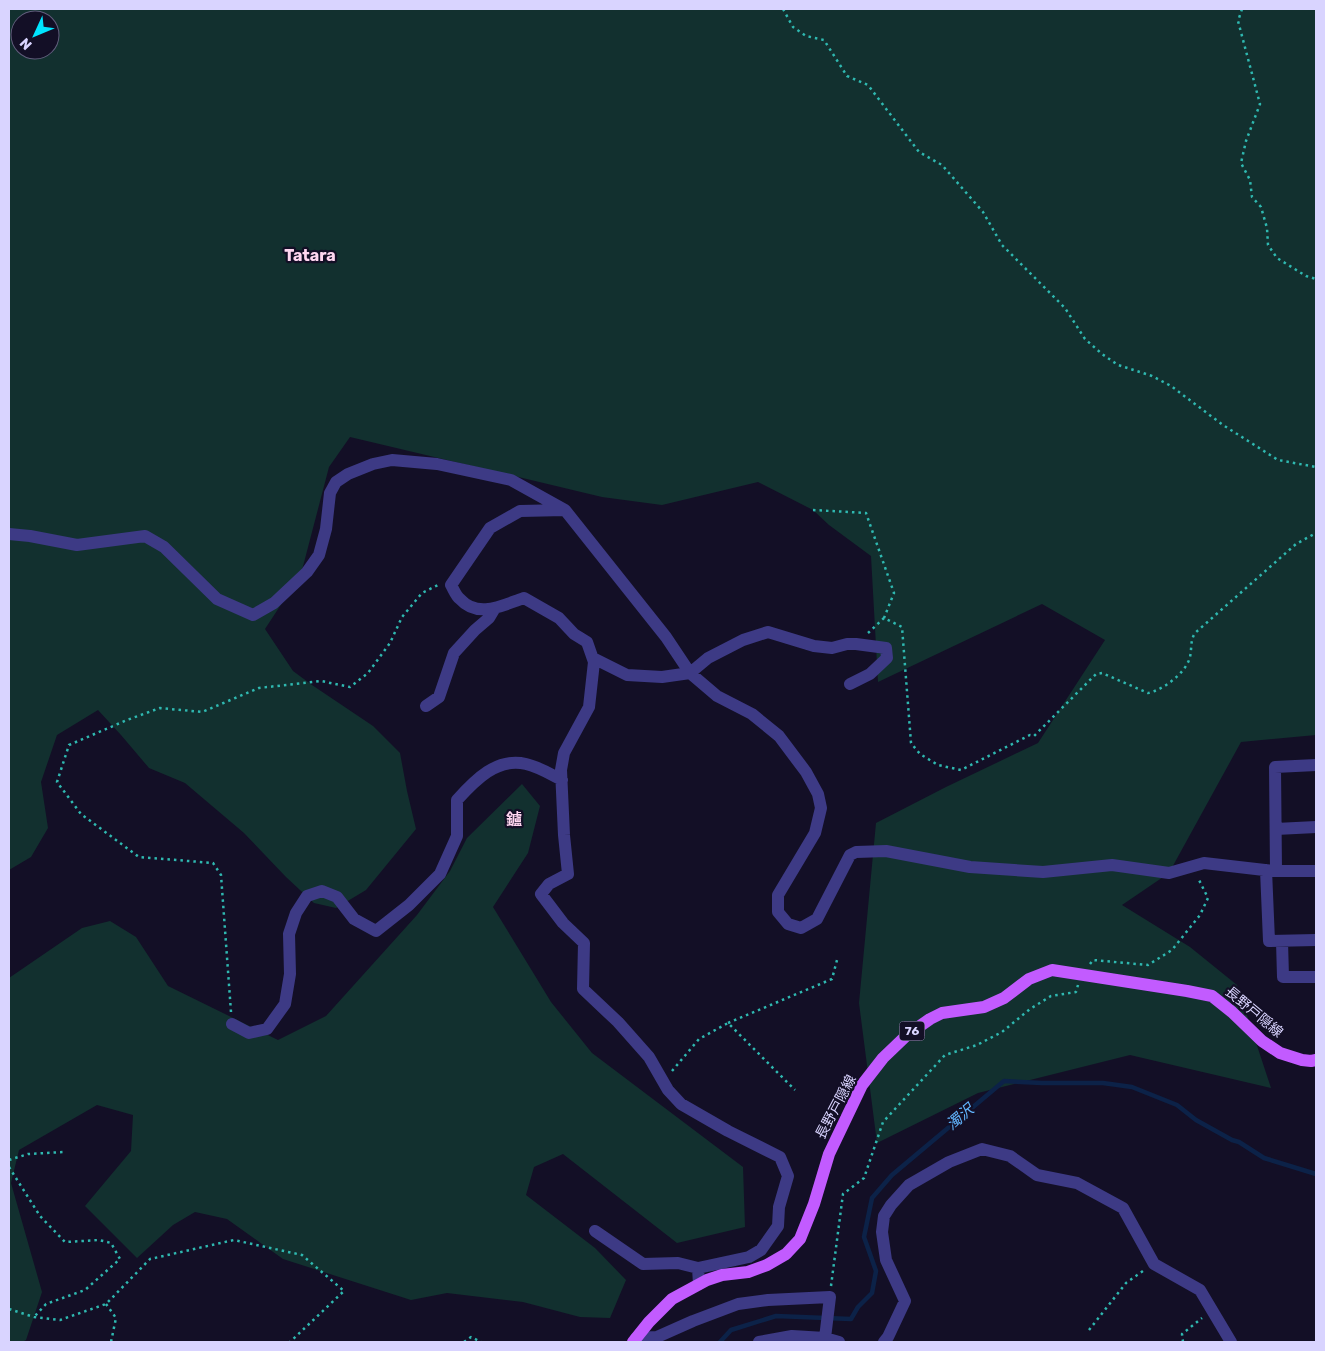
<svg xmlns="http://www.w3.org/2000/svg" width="1325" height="1351" viewBox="0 0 1325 1351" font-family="Rubik,'Noto Sans JP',sans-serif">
  <rect width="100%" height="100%" fill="#130f26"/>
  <path fill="#12302f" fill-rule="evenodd" d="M9,9H1316V735L1241,742L1169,873L1122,905L1190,947L1237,985L1271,1088L1130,1055L978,1093L877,1143L859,1003L876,823L946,787L1038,743L1105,640L1042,604L878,682L871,556L829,525L813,510L758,482L662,505L602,497L350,437L329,467L301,574L265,629L293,671L312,685L373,726L400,753L407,791L416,829L366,890L336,908L314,903L286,877L244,833L185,783L149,768L121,735L98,710L57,735L41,782L48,828L31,857L9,870ZM20,20H50V50H20Z
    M522,784L540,806L528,853L493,907L551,1002L592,1053L743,1167L745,1227L677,1243L563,1154L534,1167L526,1195L595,1248L626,1280L610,1318L580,1317L523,1302L447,1293L411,1300L283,1259L227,1219L195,1212L173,1225L137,1258L85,1206L131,1151L133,1115L97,1105L19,1150L11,1183L42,1292L26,1340L22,1342H9V978L82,928L110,921L136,937L168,986L278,1040L326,1016L417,915L450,871L467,838Z"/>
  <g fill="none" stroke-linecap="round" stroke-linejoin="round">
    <path stroke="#0c2248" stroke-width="4.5" d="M720,1342L731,1330L776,1316L851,1319L858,1307L872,1293L876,1271L864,1237L872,1198L892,1175L1004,1081L1042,1083H1103L1132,1087L1177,1105L1196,1120L1232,1140L1239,1142L1264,1158L1316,1174"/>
    <path stroke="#2fb8b0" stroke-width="2.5" stroke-dasharray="2.5 4" stroke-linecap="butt" d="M783,9L793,27L806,36L824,40L847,76L868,85L919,152L942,165L983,212L1002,245L1065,308L1085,339L1102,354L1118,365L1152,376L1171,386L1223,425L1278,460L1316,467
      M1242,9L1238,21L1260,104L1246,141L1241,163L1250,180L1252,197L1261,207L1267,228L1268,245L1277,258L1306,276L1316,279
      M813,510L866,513L894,593L884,618
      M868,633L884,618L902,627L911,743L920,754L938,765L961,770L1030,735L1034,736L1096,674L1102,673L1148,693C1163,690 1186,673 1190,657C1192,648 1190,641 1195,633L1296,544L1316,533
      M1090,964L1093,960L1148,965L1172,950L1200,915L1208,898L1198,878
      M231,1012L221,875L213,863L139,857L81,814L57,782L69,745L127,720L160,708L202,712L259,688L321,681L350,687L368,673L390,643L402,617L422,593L438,585
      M728,1023L832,979L837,960
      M672,1071L699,1039L728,1023L795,1090
      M9,1160L28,1154L64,1152
      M9,1167L40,1216L65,1242L99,1240L111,1243L120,1259L85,1290L46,1304L34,1317
      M831,1286L843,1194L864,1178L883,1122L945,1055L977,1045L1002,1032L1030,1009L1051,996L1076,992L1078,985
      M106,1304L116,1318L111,1342
      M9,1309L34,1317L60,1320L106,1304L150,1259L234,1240L302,1255L344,1291L290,1342
      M1089,1330L1126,1283L1143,1271
      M464,1342L471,1337L481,1342
      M1183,1342L1182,1334L1202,1318"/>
    <path stroke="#3d3a85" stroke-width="12" d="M565,510L520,511L490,528L451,585C454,590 456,596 460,599C478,619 503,605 524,598L559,618L574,634L587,642L594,662L589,707L564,753L561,770L564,835L568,874L549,884L541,894L563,923L584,943L583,989L618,1022L649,1057L668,1090L681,1104L728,1131L780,1157L788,1176L779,1207L778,1226L761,1250L749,1257L698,1268L699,1284
      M9,534L30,536L77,545L145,536L164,547L217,599L253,615L274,603L307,572L319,555L326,529L330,493L336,482L348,474L373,464L392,460L437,464L511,480L565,510L666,637L690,673L717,696L752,714L779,736L806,772L818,794L821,808L815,833L778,895V912L788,924L801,928L817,919L850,855L856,852L886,851L970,867L1043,872L1112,865L1169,873L1204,863L1273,871H1316
      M593,658L627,675L662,677L690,673L708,658L743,640L768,632L814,646L832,648L847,644H856L886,648L887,658L870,674L850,684
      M426,706L439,697L454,653L475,630L489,618L495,608
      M1276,829L1316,827
      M1266,870L1269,941L1316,940
      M1276,871L1275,767L1316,765
      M1282,941L1283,977H1316
      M232,1024L249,1033L267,1029L285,1004L290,974L289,934L296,913L307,896L322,891L337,897L354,919L376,931L409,905L440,874L457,836V800C475,780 497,757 526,764C539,767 550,774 562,780
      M595,1231L643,1264L678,1263L698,1268
      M636,1338L657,1337L693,1321L738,1304L768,1300L830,1297L825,1338L839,1342
      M759,1342L792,1336L825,1338
      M884,1342L888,1337L905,1301L886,1260L882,1232L884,1216L891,1205L909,1185L949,1162L982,1149L1010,1156L1037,1175L1077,1183L1123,1208L1154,1264L1200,1290L1231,1342"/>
    <path stroke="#c25bff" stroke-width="12" d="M633,1342L649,1322L672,1299L707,1280L722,1275L748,1272L767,1265L786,1254L800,1239L814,1204L829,1154L862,1085L883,1058L907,1035L930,1019L942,1013L984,1007L1004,998L1029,979L1052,970L1187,991L1212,996L1232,1012L1262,1041L1280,1053L1302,1060L1311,1061L1316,1060"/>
  </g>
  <g text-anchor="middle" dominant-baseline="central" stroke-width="4.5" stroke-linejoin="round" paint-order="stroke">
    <rect fill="#130f26" stroke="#9e99be" stroke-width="1" x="899.5" y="1021.5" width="25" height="19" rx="4"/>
    <g font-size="12" font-weight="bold" fill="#d9d4ff">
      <text x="912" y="1031">76</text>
    </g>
    <g font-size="14" fill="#d9d4ff" stroke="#130f26">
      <text transform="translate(1254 1012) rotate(40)">長野戸隠線</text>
      <text transform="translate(836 1107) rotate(-62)">長野戸隠線</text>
    </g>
    <g font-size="15" font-style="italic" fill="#62b6ff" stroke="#130f26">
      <text transform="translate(960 1117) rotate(-40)">濁沢</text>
    </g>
    <g font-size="16" font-weight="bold" fill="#ffd6f0" stroke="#130f26">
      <text x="310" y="255">Tatara</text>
      <text x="514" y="819">鑪</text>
    </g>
  </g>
  <rect width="1325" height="1351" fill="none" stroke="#d9d4ff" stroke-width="20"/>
  <g transform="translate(35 35) rotate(226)"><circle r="24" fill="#130f26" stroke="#625e7d"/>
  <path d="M0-4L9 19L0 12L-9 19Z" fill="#00e5ff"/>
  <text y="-8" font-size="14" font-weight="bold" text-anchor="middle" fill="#d9d4ff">N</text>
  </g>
</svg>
